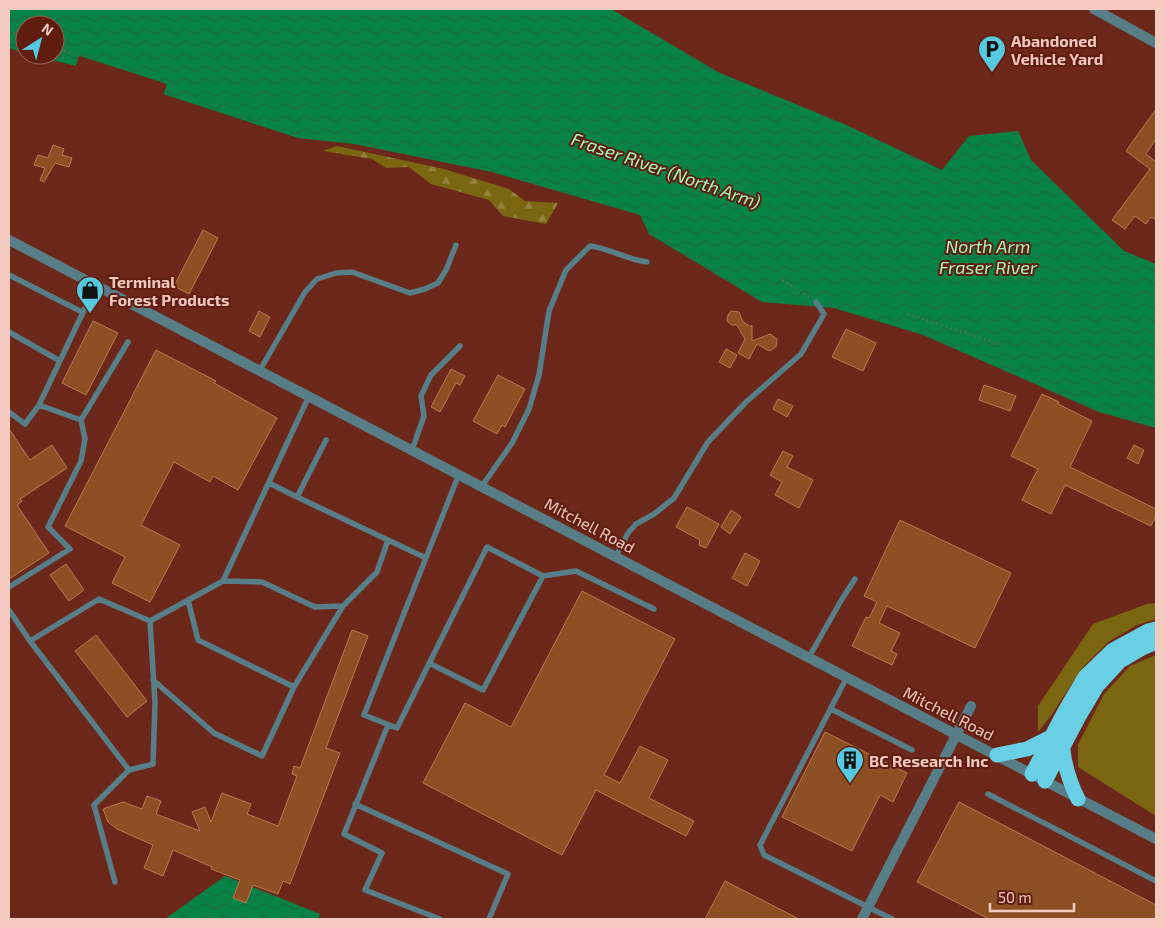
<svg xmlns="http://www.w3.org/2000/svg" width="1165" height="928" viewBox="0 0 1165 928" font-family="'Exo 2',sans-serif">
  <defs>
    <pattern id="forest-firs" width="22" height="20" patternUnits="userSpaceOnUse" patternTransform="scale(1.25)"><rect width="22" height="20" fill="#7a6511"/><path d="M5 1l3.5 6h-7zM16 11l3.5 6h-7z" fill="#94813d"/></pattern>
    <pattern id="water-waves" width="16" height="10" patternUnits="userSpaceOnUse" patternTransform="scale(1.25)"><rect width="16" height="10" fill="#078345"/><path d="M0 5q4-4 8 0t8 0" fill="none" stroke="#1e6a41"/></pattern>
  </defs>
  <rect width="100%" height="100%" fill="#6b281a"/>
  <path fill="#7a6511" d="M1156,603V619L1137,625L1108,642L1084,666L1052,714L1038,732V706L1093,624L1147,604Z
    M1156,655V816L1078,767V745L1104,694L1130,666Z"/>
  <path fill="url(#forest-firs)" d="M337,146L444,169L509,189L525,201L558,203L546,224L503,216L489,200L431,184L409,167L386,168L372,159L323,151Z"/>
  <path fill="url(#water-waves)" d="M9,9H611L720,73L844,124L942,170L969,136L1018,131L1031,160L1124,251L1156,264V428L1099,412L923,335L834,308L762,302L649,234L640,215L492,172L354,144L298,138L163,94L166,84L80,56L76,66L33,55H55V25H25V53L9,48Z
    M225,876L320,914L318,919H165Z"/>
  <path fill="#6b281a" d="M79,56L167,84L163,96L161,94L164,85L81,59L78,67L75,68Z"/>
  <path fill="#8c4f24" stroke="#ba794f" d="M1156,109V139L1146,154L1155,161L1156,160V220L1151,217L1146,224L1135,216L1125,229L1112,220L1150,169L1126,151Z
    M53,145L64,149L62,155L72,158L69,167L55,163L44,182L40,180L45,168L34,165L38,155L48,158Z
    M203,230L218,238L189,294L174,286Z
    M259,311L270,317L260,337L249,331Z
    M731,311L739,312L743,322L751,327L752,325V341L770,334L777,339L776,347L769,351L757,344L749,359L738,353L745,339L737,325H732L727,321L728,315Z
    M93,321L118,333L86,395L62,383Z
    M846,329L876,343L863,371L832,357Z
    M726,349L737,355L730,368L719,362Z
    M156,350L216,381L214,383L277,418L238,490L213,476L210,482L174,462L141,525L180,545L150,602L112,583L125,557L65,526Z
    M451,369L465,376L460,385L456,383L440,412L431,407Z
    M498,375L525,389L505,427L502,425L497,434L473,421Z
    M984,385L1016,396L1010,411L979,400Z
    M1042,394L1059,402L1058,404L1092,421L1070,467L1156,509V515L1151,526L1065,485L1051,514L1022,500L1038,469L1011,456Z
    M778,399L793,406L787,417L773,409Z
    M9,429L30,460L52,445L67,468L20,499L22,501L17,505L49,553L9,579Z
    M1134,445L1144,450L1138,464L1127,458Z
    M783,451L793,456L787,467L813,480L799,508L775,495L782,482L770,475Z
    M687,507L719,524L706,548L699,545L700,540L676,527Z
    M731,510L741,517L730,534L721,527Z
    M900,520L1011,573L975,648L887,606L879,623L900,633L891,651L897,654L892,665L852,646L866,617L869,618L877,602L864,596Z
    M745,553L760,561L747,586L732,578Z
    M66,564L84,590L69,601L50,575Z
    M582,591L675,639L604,775L620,783L640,746L668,760L649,798L694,821L686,836L596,790L562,855L423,783L465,703L511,727Z
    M352,630L368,636L326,748L340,753L290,884L283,881L278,894L253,885L246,903L233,898L240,880L211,869L212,867L173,850L163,876L144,868L153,845L117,829L108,822L103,809L123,802L142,809L147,796L161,801L156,814L200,831L192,812L205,807L211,822L222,793L251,804L247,814L278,826L297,776L292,774L294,766L300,768Z
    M96,635L147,701L127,717L75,651Z
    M825,732L907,773L893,802L880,795L852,851L782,817Z
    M959,802L1156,905V919H989L917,882Z
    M725,881L799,919H705Z"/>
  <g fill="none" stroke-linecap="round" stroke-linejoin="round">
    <path stroke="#975c50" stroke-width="2" stroke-dasharray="1 4" stroke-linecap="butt" d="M9,32L25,37
      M55,47L79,56
      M783,280L810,298
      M908,314L999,344"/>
    <path stroke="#577d86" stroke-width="5.5" d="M9,275L82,312
      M9,332L60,361
      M260,370L305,292L317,279L336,273L352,272L410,293L425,289L438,283L446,270L456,245
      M309,396L223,581L262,582L315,607L343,606L377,572L388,540
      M39,405L81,420
      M9,412L25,424L39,405L96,285
      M326,440L297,497L426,558
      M412,450L424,416L421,396L431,375L460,346
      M459,474L364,715L397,728L487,547L543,576L576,571L654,609
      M269,483L297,497
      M482,486L512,443L529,409L539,375L549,311L566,270L590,246C608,248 626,259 647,262
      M616,556L628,533L636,524L654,514L674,498L708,442L746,402L801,354L824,314L816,302
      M9,587L70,549L48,527L81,461L85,439L81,420L128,342
      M188,600L198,640L294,687L343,606
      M9,610L30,641L99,599L150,621L223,581
      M30,641L129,770L153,764L155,703L150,621
      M809,657L842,599L855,579
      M429,663L483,690L543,576
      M847,677L760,845L764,855L892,919
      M153,680L214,733L262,756L294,687
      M831,709L912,750
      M388,725L344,834L382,853L365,890L440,919
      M988,794L1156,881
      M355,804L508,874L489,919
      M115,882L94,805L129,770"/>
    <path stroke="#577d86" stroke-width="10" d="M1094,9L1156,43
      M9,240L1156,839
      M862,919L971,706"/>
    <path stroke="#69cfe4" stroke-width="15" d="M1063,750C1065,768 1070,783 1078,799
      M997,755L1027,749L1051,737
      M1032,774L1065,711L1085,677L1113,650L1148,631L1156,629
      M1045,781L1078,718L1097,686L1120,661L1142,648L1156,642"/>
  </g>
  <defs>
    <g id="parking-pin" transform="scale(1.4375)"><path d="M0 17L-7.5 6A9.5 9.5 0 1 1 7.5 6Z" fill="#56c9e1" stroke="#5f1c0f"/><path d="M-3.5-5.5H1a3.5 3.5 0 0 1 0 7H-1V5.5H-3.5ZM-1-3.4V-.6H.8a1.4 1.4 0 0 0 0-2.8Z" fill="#111"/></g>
    <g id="shop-pin" transform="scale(1.4375)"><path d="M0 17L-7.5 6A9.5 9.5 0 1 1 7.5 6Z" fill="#56c9e1" stroke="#5f1c0f"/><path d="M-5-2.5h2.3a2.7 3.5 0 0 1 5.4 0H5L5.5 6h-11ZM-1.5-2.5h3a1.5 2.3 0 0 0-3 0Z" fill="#111"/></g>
    <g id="building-pin" transform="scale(1.4375)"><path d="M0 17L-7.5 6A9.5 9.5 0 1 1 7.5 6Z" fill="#56c9e1" stroke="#5f1c0f"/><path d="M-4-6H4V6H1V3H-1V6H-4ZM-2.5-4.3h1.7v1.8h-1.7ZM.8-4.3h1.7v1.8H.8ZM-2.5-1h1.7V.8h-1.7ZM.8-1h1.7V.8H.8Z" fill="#111"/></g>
  </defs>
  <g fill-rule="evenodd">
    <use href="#parking-pin" x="992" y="49"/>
    <use href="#shop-pin" x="90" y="290"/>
    <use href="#building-pin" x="850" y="760"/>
  </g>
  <g text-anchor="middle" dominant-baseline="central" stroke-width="4" stroke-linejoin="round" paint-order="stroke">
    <g font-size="16" font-weight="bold" fill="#f3c9c0" stroke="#5f1c0f" text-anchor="start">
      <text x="1011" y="40">Abandoned<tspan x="1011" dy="18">Vehicle Yard</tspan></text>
      <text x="109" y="281">Terminal<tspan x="109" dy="18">Forest Products</tspan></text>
      <text x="869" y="760">BC Research Inc</text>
    </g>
    <g font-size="16" fill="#f3c9c0" stroke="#5f1c0f">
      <text transform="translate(590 525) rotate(28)">Mitchell Road</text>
      <text transform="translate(949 713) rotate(27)">Mitchell Road</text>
    </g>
    <g font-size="18" font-style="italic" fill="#a2fabc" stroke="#5f1c0f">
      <text transform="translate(666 170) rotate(19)">Fraser River (North Arm)</text>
      <text x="988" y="246">North Arm<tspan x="988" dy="21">Fraser River</tspan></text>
    </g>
  </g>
  <rect width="1165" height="928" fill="none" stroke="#f3c9c0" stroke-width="20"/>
  <g transform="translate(40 40) rotate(36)"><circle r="24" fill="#5f1c0f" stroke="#9a6156"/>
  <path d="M0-4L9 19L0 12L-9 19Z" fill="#56c9e1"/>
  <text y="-8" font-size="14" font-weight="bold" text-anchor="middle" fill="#f3c9c0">N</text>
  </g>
  <path d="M990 903v8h84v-8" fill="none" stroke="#f3c9c0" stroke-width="2.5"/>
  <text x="998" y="903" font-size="15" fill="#f3c9c0" stroke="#5f1c0f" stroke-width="4" paint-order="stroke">50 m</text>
</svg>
